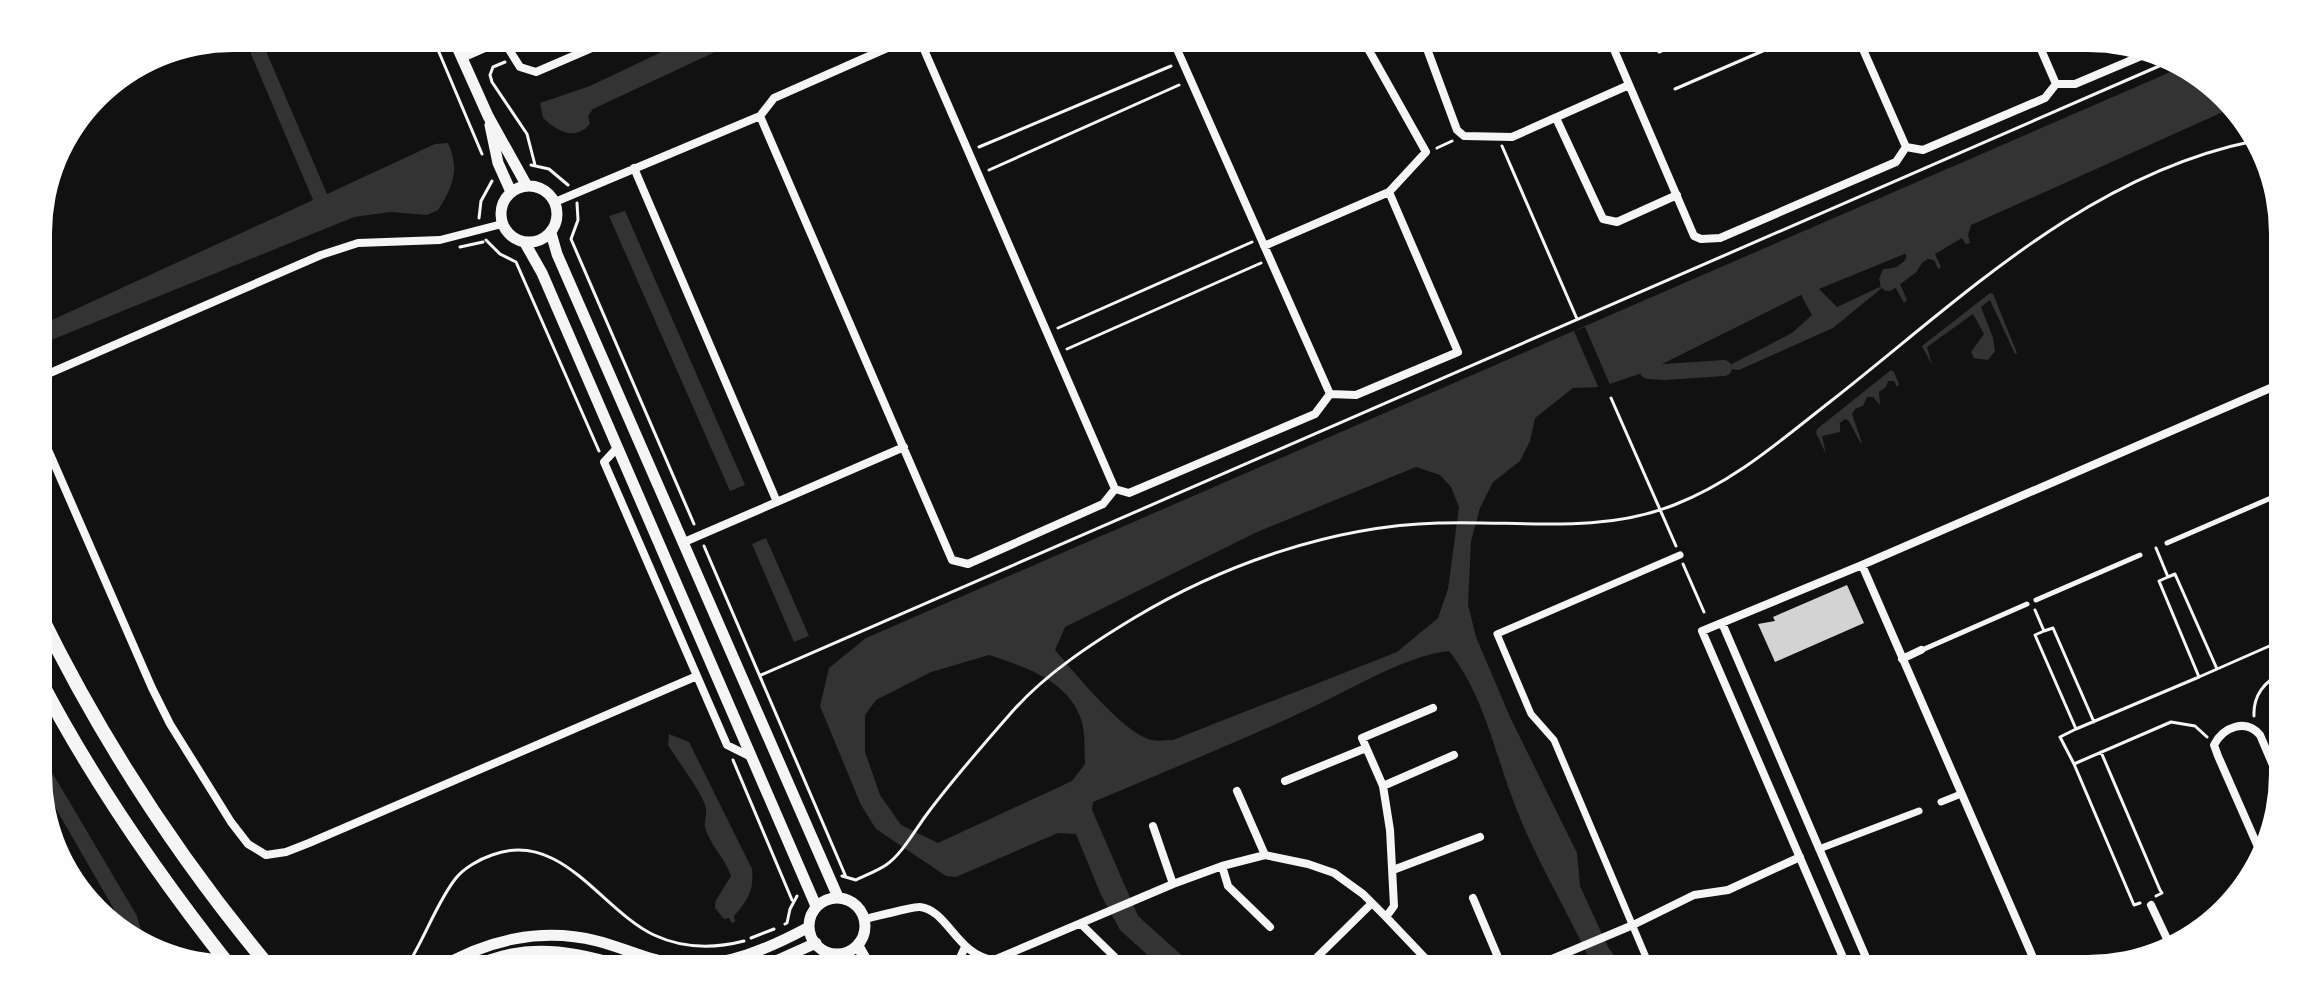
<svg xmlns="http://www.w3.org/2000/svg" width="2321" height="1007" viewBox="0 0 2321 1007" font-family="Jost,sans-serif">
  <rect width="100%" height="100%" fill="#111"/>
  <path fill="#333" fill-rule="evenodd" d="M691,38H745L593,109L588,116L590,124C575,141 558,132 543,118L540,103L590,86Z
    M257,39L263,44L327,194L435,144L448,143C460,169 453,187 438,210L427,215L390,212L354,217L39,345V326L313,200L251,54L253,42Z
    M2182,67L2234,107L1971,225L1968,235L1970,243L1966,244L1962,238L1935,254L1941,267L1938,269L1934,260L1928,259L1901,276L1899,282L1907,300L1904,303L1893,283H1888L1833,328L1739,370L1724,368L1792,333L1812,315L1801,295L1648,371L1601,387L1573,388L1535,418L1530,441L1520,461L1493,482L1480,508L1471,541L1468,605L1476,637L1510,717L1577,853L1580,886L1608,947L1624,969H1594C1570,915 1537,863 1516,808C1495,755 1485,697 1449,651C1403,656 1345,693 1302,712C1234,744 1163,772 1093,802L1092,810L1138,916L1197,969H1163L1120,930L1101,895L1076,834L1058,833L956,877L946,876L876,829L861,805L820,706L829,668L866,638ZM1919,248C1909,264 1901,268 1883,269L1879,279L1882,286L1837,307L1819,289ZM1416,467L1440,475L1451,487L1459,507L1448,589L1438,618L1397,652L1173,740C1166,740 1155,742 1148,739C1120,729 1075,673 1055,650L1065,627L1257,532ZM989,655C1022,666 1064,679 1079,714C1086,728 1084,748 1085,764L1072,781L938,843L901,825L880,795L865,752V715L876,700L931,672Z
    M625,211L745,485L730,491L609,216Z
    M1990,293L1993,294L2017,353L2015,354L1990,300L1981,307L1993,338L1995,351L1988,360L1974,358L1971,352L1984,334L1973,314L1927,347L1932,365L1922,346Z
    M1891,370L1894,372L1899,384L1897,387L1894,381H1888L1886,387L1879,392L1880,405L1873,397H1867L1863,406L1855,409L1852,414L1862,443L1860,442L1849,421L1845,419L1840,423V432L1822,436L1826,454L1816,433L1817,429Z
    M766,538L809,636L794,642L752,544Z
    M669,734L689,742L752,869C754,891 748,900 734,916L735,922L732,923L729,918L724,919L715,908L716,900L731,876C726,860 714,850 707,833C702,822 707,820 706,809C704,794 676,759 668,745Z
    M40,752L137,916L145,944L126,930L40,781Z"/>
  <path fill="#111" d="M1585,327L1611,387L1603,391H1600L1574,331Z"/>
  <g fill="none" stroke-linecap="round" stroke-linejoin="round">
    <path stroke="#333" stroke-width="16" d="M1888,283L1910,267L1915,259L1913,250
      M1648,371L1665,372L1724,368"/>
  </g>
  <path fill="#d3d3d3" d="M1847,585L1864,623L1775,662L1758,624L1775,621L1773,617Z"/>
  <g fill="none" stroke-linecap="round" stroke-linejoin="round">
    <path stroke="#f5f5f5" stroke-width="3" d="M433,38L482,154
      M1659,52L1692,38
      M505,62L493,67L490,75L492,82L527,134L535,165
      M1675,89L1765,50
      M1502,146L1577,319
      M979,147L1171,66
      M1437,148L1452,141
      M531,165L549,169L568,185
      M989,170L1179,85
      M577,203L578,220L571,239L694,524
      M479,218L481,201L492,181
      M486,240L500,254L516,262L599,451
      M460,247L483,242
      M1058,328L1252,242
      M1067,349L1261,263
      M1611,398L1676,546
      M2282,528V532
      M704,546L846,877
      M1683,564L1704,612
      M2168,577L2175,574L2217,669
      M2035,610L2044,631L2035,635L2076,729L2060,737L2074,764L2171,722L2195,726L2207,737
      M2044,631L2053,628L2094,722
      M761,675L2173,60
      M2199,677L2283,640
      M2254,716C2253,696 2264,681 2283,673
      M2076,729L2199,677L2159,581L2168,577L2156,548
      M2101,752L2160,890L2162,893L2156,896
      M733,760L792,900
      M2074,764L2134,905L2140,903
      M842,876L856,880C866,875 877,871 886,865C902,854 915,830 927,814C953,779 982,746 1011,713C1045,674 1091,644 1134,618C1224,564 1333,526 1438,523C1517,520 1598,535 1674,505C1734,482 1781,440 1831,401C1961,299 2086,175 2254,141
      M785,924L787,923L790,909L797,896
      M751,938L774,929
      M405,969C424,941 436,903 456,878C464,868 480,859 492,855C561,829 601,910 654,935C684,949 713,949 744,941"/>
    <path stroke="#f5f5f5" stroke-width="5" d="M2280,494L2282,493
      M2167,543L2271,498
      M2036,600L2140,555
      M1922,650L2027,604"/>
    <path stroke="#f5f5f5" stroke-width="7" d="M1941,802L1961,794
      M1819,849L1919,811
      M1651,969L1554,740L1531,714L1497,634L1680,555"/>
    <path stroke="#f5f5f5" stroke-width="8" d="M919,38L1115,489
      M1172,38L1330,394
      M1423,38L1457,130L1464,136L1512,137L1629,85
      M1609,38L1694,236L1701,239L1720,238L1896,162L1906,147L1923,150L2045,98L2056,84H2075L2153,51
      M1858,38L1906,147
      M2036,38L2056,84
      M157,54L161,52
      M462,58L503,40L520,67L536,72L615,38
      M760,116L952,560L968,564L1103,504L1115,489L1129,493L1315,414L1330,394L1356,395L1458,352L1389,192
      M1556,118L1603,219L1617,222L1677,195
      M634,168L777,502
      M555,202L760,116L774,98L910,38
      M1264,246L1389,192L1426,152L1362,38
      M39,383L50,373L321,255L358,243L440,240L502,224
      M39,429L152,688L170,724L231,822L248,844L266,855L286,852L309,843L697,676
      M618,447L604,462L727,745L751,757
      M682,543L904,447
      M1862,565L2038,969
      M1722,623L1871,969
      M1902,659L1921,650
      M1433,708L1362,738L1383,786L1390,830L1394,906L1386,917L1425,958L1440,969
      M1285,781L1366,748
      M1383,786L1454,755
      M1237,791L1265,855
      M1153,826L1173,884
      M2262,856L2218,756L2214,745C2223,727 2246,718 2260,735L2281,784
      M1222,866L1228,886L1270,927
      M1393,870L1480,837
      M1473,898L1503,969
      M2151,905L2169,943
      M865,919C874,917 915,906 920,907C948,910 957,956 994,960L1173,884L1222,866L1265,855L1308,864L1334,873L1363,894L1386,917
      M1081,924L1127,969
      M955,969L965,947
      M1305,969L1372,903
      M1414,969L1425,958
      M1528,969L1633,925L1694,895L1728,890L1800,857
      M1848,969L1702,631L1862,565L2282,383"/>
    <path stroke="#f5f5f5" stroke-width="11" d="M453,38L488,116L527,186
      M490,125L498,163L511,192
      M501 214a28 28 0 1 1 56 0a28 28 0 1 1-56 0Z
      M551,233L557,254L838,897
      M525,243L542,273L816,906
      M809 926a28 28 0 1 1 56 0a28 28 0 1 1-56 0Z
      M858,946L871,969
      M837,954L846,969
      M438,969C486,940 541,927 597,941C625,948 651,962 680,964C725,968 770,948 809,927
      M469,969C522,941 576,950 630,969
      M758,969L816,943"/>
    <path stroke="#f5f5f5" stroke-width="14" d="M39,612C102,741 179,859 271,969
      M39,678C93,782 160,878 232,969"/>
  </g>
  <path d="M0 0H2321V1007H0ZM233 52H2088A181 181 0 0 1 2269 233V774A181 181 0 0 1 2088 955H233A181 181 0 0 1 52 774V233A181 181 0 0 1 233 52Z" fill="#fefefe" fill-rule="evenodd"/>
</svg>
